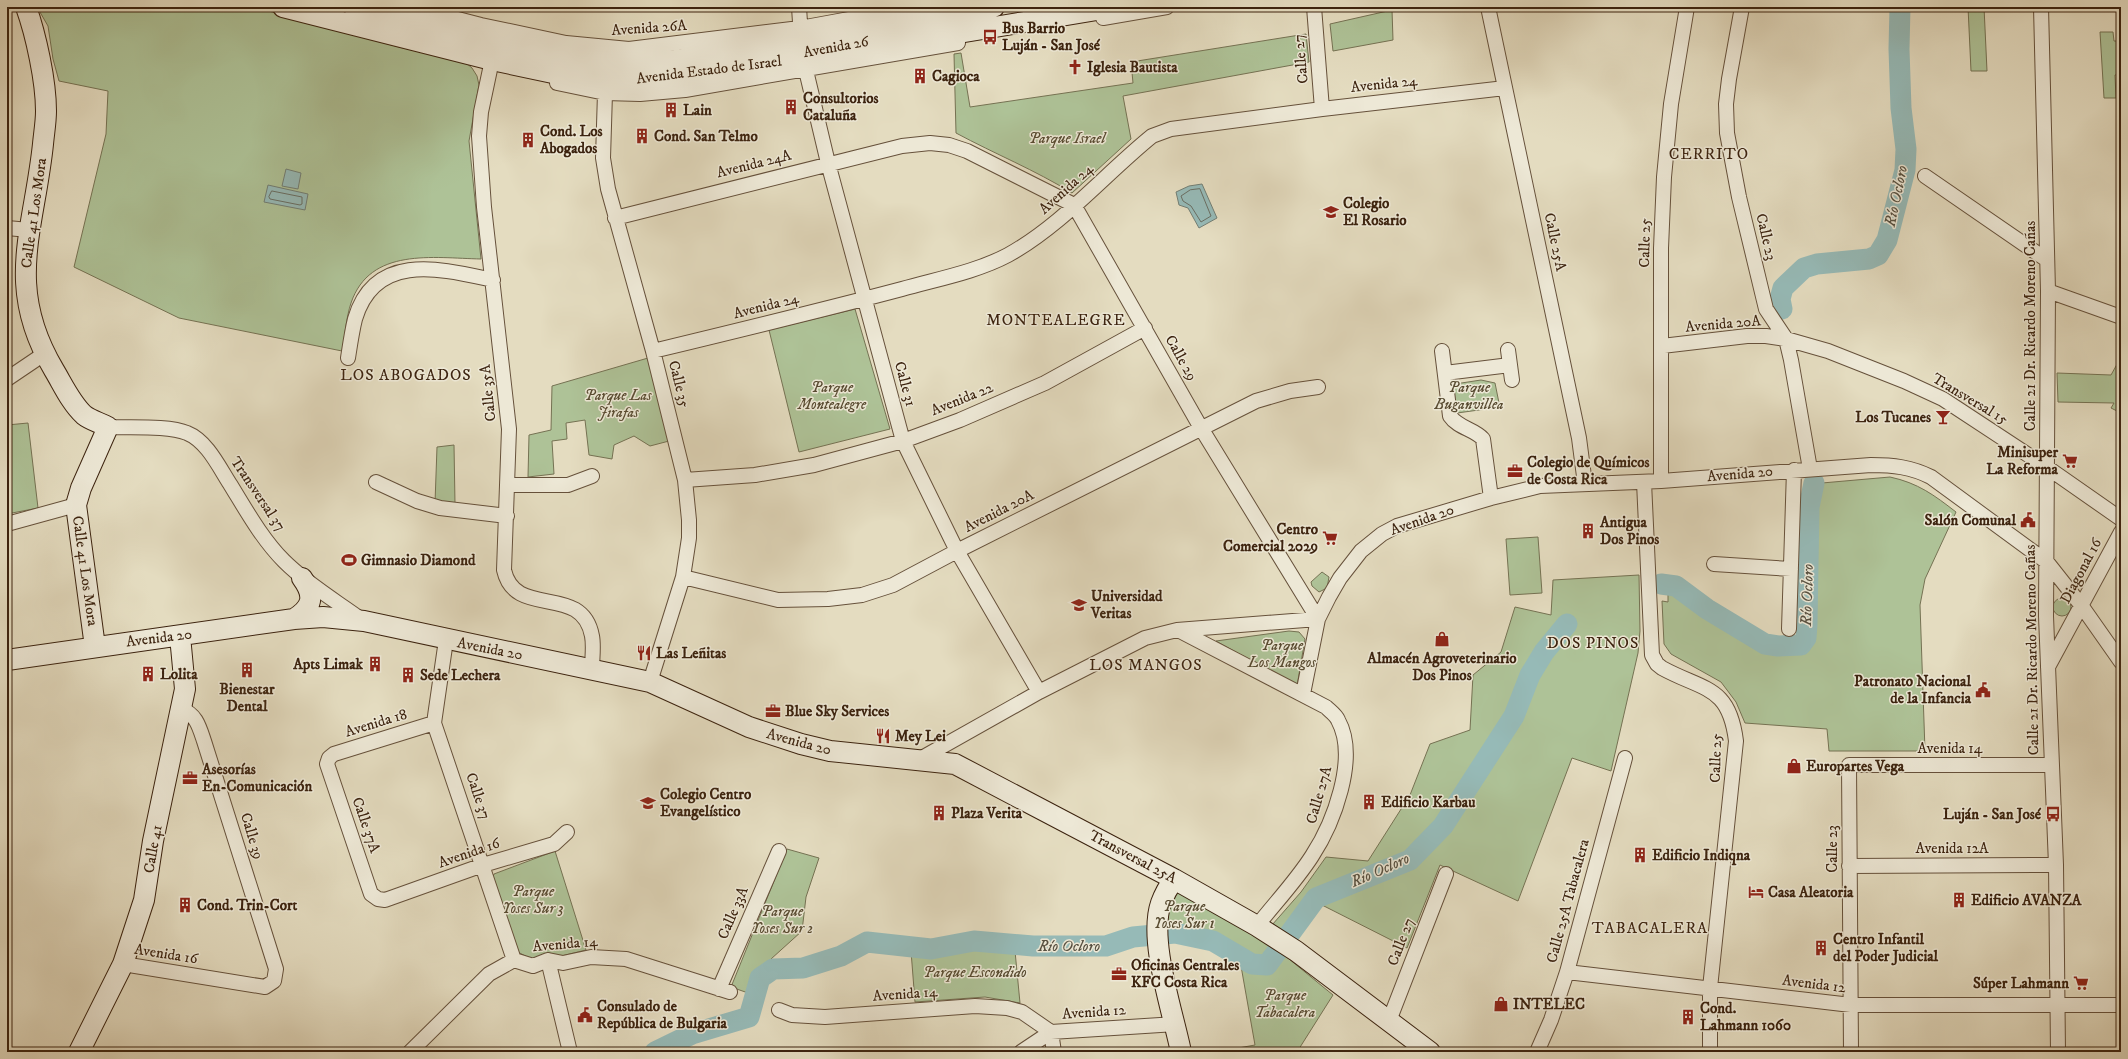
<svg xmlns="http://www.w3.org/2000/svg" width="2128" height="1059" viewBox="0 0 2128 1059" font-family="'IM FELL DW Pica',serif">
  <rect width="100%" height="100%" fill="#e4dcc0"/>
  <filter id="stains"><feTurbulence type="fractalNoise" baseFrequency=".005" numOctaves="4"/><feColorMatrix values="0 0 0 0 .2 0 0 0 0 .09 0 0 0 0 .02 0 0 0 .5 -.17"/></filter>
  <radialGradient id="worn" r=".72"><stop offset=".6" stop-color="#630" stop-opacity="0"/><stop offset="1" stop-color="#630" stop-opacity=".3"/></radialGradient>
  <path fill="#aec297" stroke="#757253" d="M37,7H254L399,47L465,62L472,68L477,76L479,85L469,141L481,259C433,258 370,247 351,303C346,318 345,336 342,351L179,318L74,267L106,134L108,91L59,81L53,59L48,26Z
    M1968,7H1984L1987,71H1971Z
    M1392,10L1393,40L1333,51L1330,24Z
    M2100,32H2113L2114,41H2121V74L2115,75L2116,98H2104Z
    M1306,34L1309,62L1123,96L1131,139L1072,193C1035,170 995,154 956,133L954,54L961,53L970,107L1133,83L1131,62Z
    M855,309L890,429L799,452L769,330Z
    M2121,357V413L2111,408L2114,403L2058,402L2057,373L2111,375Z
    M648,358L669,441L650,446L634,436L614,445L612,459L589,455L585,420L566,423L567,439L552,441L554,474L528,477L529,435L551,430L552,386Z
    M1481,380L1495,383L1499,403L1486,404V409L1450,414V388L1455,384Z
    M28,423L38,508L7,514V425Z
    M454,445L455,504L435,503L437,447Z
    M1890,477C1918,483 1934,495 1956,512L1925,579L1920,605L1925,751H1829L1827,729L1745,723L1736,702L1721,682L1671,654L1664,644L1662,601L1668,602V588L1680,593L1702,613L1760,645L1779,650L1803,649L1811,639L1813,510L1822,483Z
    M1538,537L1542,593L1510,595L1506,539Z
    M1322,572L1329,577L1327,588L1319,592L1312,586L1311,582Z
    M1639,575L1640,631L1638,653L1611,771L1572,758L1518,901L1440,865L1407,948L1320,904L1295,940L1272,925L1301,892L1326,857L1368,861L1410,795L1430,744L1470,730L1473,675L1501,652L1515,607L1551,615L1553,580Z
    M2053 607a9 9 0 1 1 18 0a9 9 0 1 1-18 0Z
    M1289,631L1299,632L1305,639L1297,686L1216,641Z
    M787,849L819,858L806,897L802,931L771,959L755,978L751,994L731,987Z
    M555,851L586,950L537,962L512,949L492,880L494,874Z
    M1178,892L1274,947L1266,959L1255,960L1215,936L1165,929L1168,908Z
    M973,947L1015,951L1020,1003L985,997L915,1002L911,951L931,955Z
    M1283,954L1333,995L1297,1052H1216L1255,1045L1241,966L1271,970Z"/>
  <path fill="#96bab7" stroke="#727e74" d="M286,169L301,173L298,189L282,186Z
    M1202,184L1217,218L1199,228L1188,208L1179,205L1176,192L1189,186Z
    M268,185L308,194L305,210L264,202Z"/>
  <g fill="none" stroke-linecap="round" stroke-linejoin="round">
    <path stroke="#696e63" stroke-width="1" d="M1200,189L1211,216L1201,222L1191,206L1183,201L1181,196L1190,190Z
      M272,191L302,197V204L300,205L270,199L269,197Z"/>
    <path stroke="#96bab7" stroke-width="21" d="M1782,309L1780,299L1783,288L1804,268L1817,264L1869,259L1878,255L1887,240L1905,170L1906,149L1901,108L1899,49L1900,7
      M1661,584L1676,586L1707,609L1765,644L1778,646L1801,645L1806,638L1807,624L1809,507L1814,483
      M655,1052L692,1034L749,1017L760,978L773,969L803,968L841,956L867,942L931,949L974,941L1033,946H1106L1133,937L1175,933L1213,941L1252,964L1267,965L1316,898L1410,860L1443,826L1514,716L1530,675L1544,652L1567,624"/>
    <g stroke="#66513b" stroke-width="16">
      <path id="street" d="M411,7L481,25L566,43L629,49L800,28L915,7
        M799,7L801,38
        M1314,7L1322,109
        M1488,7L1579,438L1585,484
        M1742,7L1729,79L1726,104L1727,133L1739,197L1766,309L1786,339L1791,360L1810,469
        M2041,7L2048,291L2046,616L2056,865L2058,1052
        M1103,18L1167,7
        M492,60L481,112L479,136L484,207L509,429L504,570C515,620 582,582 592,636C594,646 592,659 592,670
        M804,62L828,163L903,441L957,551L1039,692
        M557,83L605,93L640,94L685,90L958,43
        M605,93L603,158L608,189L653,351L685,480L689,520V538L683,577L650,682
        M1925,176L2047,260
        M615,218L902,146L930,143L949,145L967,151L1074,205L1201,428L1318,619
        M7,228L29,230
        M2048,291L2121,317
        M1662,346L1747,336H1766L1786,339L1828,351L1904,381L1943,399L2048,468L2121,519
        M1508,350L1512,380
        M653,351C736,331 819,311 902,289C937,279 976,272 1008,255C1062,225 1104,175 1152,136L1171,129L1322,109L1505,88
        M1442,351L1450,416C1458,428 1474,429 1483,439L1491,498
        M348,358C350,345 352,331 355,319C375,251 442,269 493,280
        M1445,373L1510,365
        M7,379L44,354
        M108,427C129,428 169,425 187,433C207,441 219,467 230,484C246,510 262,539 284,561C307,584 336,601 362,620
        M685,480L755,475L814,465L903,441L960,420L1045,383L1145,328
        M1661,481V248L1664,177L1671,104L1687,7
        M376,482L417,501L440,508L507,516
        M1644,482L1652,655L1657,664L1662,668C1704,691 1729,685 1736,741L1710,988V1052
        M508,485H568L592,476
        M7,524L76,505
        M1714,564L1791,569
        M683,577L778,600L828,599L862,595L893,585L957,551L1256,401L1290,391L1318,387
        M1789,629L1794,470
        M1178,630L1326,707C1330,711 1336,715 1338,720C1359,758 1333,824 1312,856C1296,881 1275,903 1257,926
        M446,640L434,723L514,960
        M2048,667L2121,532
        M1303,694L1318,619L1329,597L1340,578L1361,551L1382,534L1397,526L1491,498L1540,486L1661,481L1871,465C1893,465 1911,467 1931,477L2047,562L2081,605L2121,662
        M434,723L334,754L329,758L327,764L371,894L378,899L385,900L483,865L554,844L567,832
        M920,759L1039,692L1145,638L1177,630L1318,619
        M1849,866L2056,865
        M548,960L570,1052
        M123,964L265,987L274,981L276,969L204,741C199,726 196,714 181,709
        M1567,972L1851,1005H2121
        M719,989L779,851
        M779,1010L792,1015L825,1017L975,1006L1007,1008L1022,1012L1051,1032L1054,1052
        M1389,1021L1446,874
        M410,1052L489,974L514,960L533,966L548,960L563,963L591,957L626,959L730,992
        M1021,1052L1051,1032L1176,1024
        M1537,1052L1551,1020L1567,972L1625,758
        M1851,1052L1849,765H2051"/>
    </g>
    <g stroke="#3c230f" stroke-width="22">
      <path id="secondary" d="M26,7C36,35 46,81 46,111C46,122 44,133 43,144C34,231 4,286 54,370C63,385 71,403 84,415C90,420 101,423 108,427L81,488L76,505L95,647
        M283,7L492,60L567,76L641,80L740,69L1115,7
        M354,7L486,40L542,53L583,60L641,63L676,60L994,7
        M294,619C313,607 315,596 302,578
        M7,660L294,619L323,617L364,621L650,682L749,727L801,744L830,751L955,764L1174,879L1257,926L1296,951L1430,1052
        M1174,879C1169,886 1164,895 1161,903C1148,940 1173,1012 1181,1052
        M79,1052L123,964L144,900L153,841L185,689L180,636"/>
    </g>
    <use href="#street" stroke="#ede8d6" stroke-width="14"/>
    <use href="#secondary" stroke="#ede8d6" stroke-width="20"/>
  </g>
  <defs>
    <g id="bus-bare" transform="scale(1.2)"><path d="M-5-6H5V4H4V6H2V4H-2V6H-4V4H-5ZM-3.5-4V0h7V-4ZM-3.5 1.2v1.5H-2V1.2ZM2 1.2v1.5H3.5V1.2Z" fill="#8f2418" stroke="#ede8d6" stroke-width="2.5" paint-order="stroke"/></g>
    <g id="church-bare" transform="scale(1.2)"><path d="M-1.2-6h2.4v3.5h3.3v2.4h-3.3V6h-2.4V-.1h-3.3v-2.4h3.3Z" fill="#8f2418" stroke="#ede8d6" stroke-width="2.5" paint-order="stroke"/></g>
    <g id="building-bare" transform="scale(1.2)"><path d="M-4-6H4V6H1V3H-1V6H-4ZM-2.5-4.3h1.7v1.8h-1.7ZM.8-4.3h1.7v1.8H.8ZM-2.5-1h1.7V.8h-1.7ZM.8-1h1.7V.8H.8Z" fill="#8f2418" stroke="#ede8d6" stroke-width="2.5" paint-order="stroke"/></g>
    <g id="school-bare" transform="scale(1.2)"><path d="M0-5L7-2L0 1L-7-2ZM-4 1L0 2.5L4 1V4Q0 6-4 4Z" fill="#8f2418" stroke="#ede8d6" stroke-width="2.5" paint-order="stroke"/></g>
    <g id="bar-bare" transform="scale(1.2)"><path d="M-6-5H6L.8 .8V4.5H3.5V6h-7V4.5H-.8V.8Z" fill="#8f2418" stroke="#ede8d6" stroke-width="2.5" paint-order="stroke"/></g>
    <g id="supermarket-bare" transform="scale(1.2)"><path d="M-6-5.5h2.5l.6 2H6L4.5 2H-2.5L-4.4-4H-6ZM-1.5 3.2a1.3 1.3 0 1 0 .1 0ZM3 3.2a1.3 1.3 0 1 0 .1 0Z" fill="#8f2418" stroke="#ede8d6" stroke-width="2.5" paint-order="stroke"/></g>
    <g id="office-bare" transform="scale(1.2)"><path d="M-6-3h4V-5.5h4V-3h4V5H-6ZM-1-4.5V-3h2v-1.5ZM-6 0V1H6V0Z" fill="#8f2418" stroke="#ede8d6" stroke-width="2.5" paint-order="stroke"/></g>
    <g id="civic-bare" transform="scale(1.2)"><path d="M-.6-6.5H3V-4.5H.6V-3L4-1V1h2V6H-6V1h2V-1L-.6-3ZM-1.2 2.5V6h2.4V2.5Z" fill="#8f2418" stroke="#ede8d6" stroke-width="2.5" paint-order="stroke"/></g>
    <g id="stadium-bare" transform="scale(1.2)"><path d="M0-5a6.5 5 0 1 0 0 10a6.5 5 0 1 0 0-10ZM-3.5-1.8h7v3.6h-7Z" fill="#8f2418" stroke="#ede8d6" stroke-width="2.5" paint-order="stroke"/></g>
    <g id="university-bare" transform="scale(1.2)"><path d="M0-5L7-2L0 1L-7-2ZM-4 1L0 2.5L4 1V4Q0 6-4 4Z" fill="#8f2418" stroke="#ede8d6" stroke-width="2.5" paint-order="stroke"/></g>
    <g id="shop-bare" transform="scale(1.2)"><path d="M-5-2.5h2.3a2.7 3.5 0 0 1 5.4 0H5L5.5 6h-11ZM-1.5-2.5h3a1.5 2.3 0 0 0-3 0Z" fill="#8f2418" stroke="#ede8d6" stroke-width="2.5" paint-order="stroke"/></g>
    <g id="restaurant-bare" transform="scale(1.2)"><path d="M-5-6h1v4h1v-4h1v4h1v-4h1v5L-1.5 .5V6h-2V.5L-5-1ZM5-6V6H3V1.5H1.5Q1.5-4 5-6Z" fill="#8f2418" stroke="#ede8d6" stroke-width="2.5" paint-order="stroke"/></g>
    <g id="hotel-bare" transform="scale(1.2)"><path d="M-6-4.5h1.5V1H6V5H4.5V3h-9V5H-6ZM-4 0a1.8 1.8 0 1 1 3.6 0ZM.5 0V-2.5h3Q6-2.5 6 0Z" fill="#8f2418" stroke="#ede8d6" stroke-width="2.5" paint-order="stroke"/></g>
  </defs>
  <g fill-rule="evenodd">
    <use href="#bus-bare" x="990" y="37"/>
    <use href="#church-bare" x="1075" y="67"/>
    <use href="#building-bare" x="920" y="76"/>
    <use href="#building-bare" x="791" y="107"/>
    <use href="#building-bare" x="671" y="110"/>
    <use href="#building-bare" x="642" y="136"/>
    <use href="#building-bare" x="528" y="140"/>
    <use href="#school-bare" x="1331" y="212"/>
    <use href="#bar-bare" x="1943" y="417"/>
    <use href="#supermarket-bare" x="2070" y="461"/>
    <use href="#office-bare" x="1515" y="471"/>
    <use href="#civic-bare" x="2028" y="520"/>
    <use href="#building-bare" x="1588" y="531"/>
    <use href="#supermarket-bare" x="1330" y="538"/>
    <use href="#stadium-bare" x="349" y="560"/>
    <use href="#university-bare" x="1079" y="605"/>
    <use href="#shop-bare" x="1442" y="639"/>
    <use href="#restaurant-bare" x="644" y="653"/>
    <use href="#building-bare" x="375" y="664"/>
    <use href="#building-bare" x="247" y="670"/>
    <use href="#building-bare" x="148" y="674"/>
    <use href="#building-bare" x="408" y="675"/>
    <use href="#civic-bare" x="1983" y="690"/>
    <use href="#office-bare" x="773" y="711"/>
    <use href="#restaurant-bare" x="883" y="736"/>
    <use href="#shop-bare" x="1794" y="766"/>
    <use href="#office-bare" x="190" y="778"/>
    <use href="#building-bare" x="1369" y="802"/>
    <use href="#university-bare" x="648" y="803"/>
    <use href="#building-bare" x="939" y="813"/>
    <use href="#bus-bare" x="2053" y="814"/>
    <use href="#building-bare" x="1640" y="855"/>
    <use href="#hotel-bare" x="1756" y="892"/>
    <use href="#building-bare" x="1959" y="900"/>
    <use href="#building-bare" x="185" y="905"/>
    <use href="#building-bare" x="1821" y="948"/>
    <use href="#office-bare" x="1119" y="974"/>
    <use href="#supermarket-bare" x="2081" y="983"/>
    <use href="#shop-bare" x="1501" y="1004"/>
    <use href="#civic-bare" x="585" y="1015"/>
    <use href="#building-bare" x="1688" y="1017"/>
  </g>
  <g text-anchor="middle" dominant-baseline="central" stroke-width="3" stroke-linejoin="round" paint-order="stroke">
    <g font-size="15" fill="#3c230f" stroke="#ede8d6">
      <text transform="translate(649 28) rotate(-4)">Avenida 26A</text>
      <text transform="translate(836 47) rotate(-10)">Avenida 26</text>
      <text transform="translate(1301 59) rotate(-95)">Calle 27</text>
      <text transform="translate(709 70) rotate(-7)">Avenida Estado de Israel</text>
      <text transform="translate(1384 84) rotate(-6)">Avenida 24</text>
      <text transform="translate(754 164) rotate(-14)">Avenida 24A</text>
      <text transform="translate(1066 189) rotate(-42)">Avenida 24</text>
      <text transform="translate(34 213) rotate(-82)">Calle 41 Los Mora</text>
      <text transform="translate(1766 237) rotate(77)">Calle 23</text>
      <text transform="translate(1555 242) rotate(78)">Calle 25A</text>
      <text transform="translate(1645 243) rotate(-89)">Calle 25</text>
      <text transform="translate(766 306) rotate(-14)">Avenida 24</text>
      <text transform="translate(1723 324) rotate(-5)">Avenida 20A</text>
      <text transform="translate(2030 326) rotate(-90)">Calle 21 Dr. Ricardo Moreno Cañas</text>
      <text transform="translate(1181 358) rotate(61)">Calle 29</text>
      <text transform="translate(679 384) rotate(76)">Calle 35</text>
      <text transform="translate(905 384) rotate(75)">Calle 31</text>
      <text transform="translate(488 393) rotate(-96)">Calle 35A</text>
      <text transform="translate(962 399) rotate(-22)">Avenida 22</text>
      <text transform="translate(1970 399) rotate(31)">Transversal 15</text>
      <text transform="translate(1740 474) rotate(-5)">Avenida 20</text>
      <text transform="translate(258 494) rotate(56)">Transversal 37</text>
      <text transform="translate(999 511) rotate(-27)">Avenida 20A</text>
      <text transform="translate(1422 520) rotate(-19)">Avenida 20</text>
      <text transform="translate(85 571) rotate(82)">Calle 41 Los Mora</text>
      <text transform="translate(2081 571) rotate(-62)">Diagonal 16</text>
      <text transform="translate(159 638) rotate(-7)">Avenida 20</text>
      <text transform="translate(490 649) rotate(11)">Avenida 20</text>
      <text transform="translate(2032 650) rotate(-91)">Calle 21 Dr. Ricardo Moreno Cañas</text>
      <text transform="translate(376 723) rotate(-17)">Avenida 18</text>
      <text transform="translate(799 742) rotate(15)">Avenida 20</text>
      <text x="1950" y="748">Avenida 14</text>
      <text transform="translate(1716 758) rotate(-88)">Calle 25</text>
      <text transform="translate(1319 795) rotate(-74)">Calle 27A</text>
      <text transform="translate(478 796) rotate(71)">Calle 37</text>
      <text transform="translate(366 825) rotate(71)">Calle 37A</text>
      <text transform="translate(252 836) rotate(73)">Calle 39</text>
      <text x="1952" y="848">Avenida 12A</text>
      <text transform="translate(153 849) rotate(-80)">Calle 41</text>
      <text transform="translate(1832 849) rotate(-90)">Calle 23</text>
      <text transform="translate(469 853) rotate(-19)">Avenida 16</text>
      <text transform="translate(1133 857) rotate(28)">Transversal 25A</text>
      <text transform="translate(1568 901) rotate(-75)">Calle 25A Tabacalera</text>
      <text transform="translate(733 913) rotate(-67)">Calle 33A</text>
      <text transform="translate(1401 942) rotate(-69)">Calle 27</text>
      <text transform="translate(565 944) rotate(-5)">Avenida 14</text>
      <text transform="translate(166 954) rotate(9)">Avenida 16</text>
      <text transform="translate(1814 984) rotate(7)">Avenida 12</text>
      <text transform="translate(905 994) rotate(-4)">Avenida 14</text>
      <text transform="translate(1094 1012) rotate(-4)">Avenida 12</text>
    </g>
    <g font-size="15" font-weight="bold" fill="#3c230f" stroke="#ede8d6" text-anchor="start">
      <text x="1002" y="28">Bus Barrio<tspan x="1002" dy="17">Luján - San José</tspan></text>
      <text x="1087" y="67">Iglesia Bautista</text>
      <text x="932" y="76">Cagioca</text>
      <text x="803" y="98">Consultorios<tspan x="803" dy="17">Cataluña</tspan></text>
      <text x="683" y="110">Lain</text>
      <text x="540" y="131">Cond. Los<tspan x="540" dy="17">Abogados</tspan></text>
      <text x="654" y="136">Cond. San Telmo</text>
      <text x="1343" y="203">Colegio<tspan x="1343" dy="17">El Rosario</tspan></text>
      <text x="1931" y="417" text-anchor="end">Los Tucanes</text>
      <text x="2058" y="452" text-anchor="end">Minisuper<tspan x="2058" dy="17">La Reforma</tspan></text>
      <text x="1527" y="462">Colegio de Químicos<tspan x="1527" dy="17">de Costa Rica</tspan></text>
      <text x="2016" y="520" text-anchor="end">Salón Comunal</text>
      <text x="1600" y="522">Antigua<tspan x="1600" dy="17">Dos Pinos</tspan></text>
      <text x="1318" y="529" text-anchor="end">Centro<tspan x="1318" dy="17">Comercial 2029</tspan></text>
      <text x="361" y="560">Gimnasio Diamond</text>
      <text x="1091" y="596">Universidad<tspan x="1091" dy="17">Veritas</tspan></text>
      <text x="656" y="653">Las Leñitas</text>
      <text x="1442" y="658" text-anchor="middle">Almacén Agroveterinario<tspan x="1442" dy="17">Dos Pinos</tspan></text>
      <text x="363" y="664" text-anchor="end">Apts Limak</text>
      <text x="160" y="674">Lolita</text>
      <text x="420" y="675">Sede Lechera</text>
      <text x="1971" y="681" text-anchor="end">Patronato Nacional<tspan x="1971" dy="17">de la Infancia</tspan></text>
      <text x="247" y="689" text-anchor="middle">Bienestar<tspan x="247" dy="17">Dental</tspan></text>
      <text x="785" y="711">Blue Sky Services</text>
      <text x="895" y="736">Mey Lei</text>
      <text x="1806" y="766">Europartes Vega</text>
      <text x="202" y="769">Asesorías<tspan x="202" dy="17">En-Comunicación</tspan></text>
      <text x="660" y="794">Colegio Centro<tspan x="660" dy="17">Evangelístico</tspan></text>
      <text x="1381" y="802">Edificio Karbau</text>
      <text x="951" y="813">Plaza Verita</text>
      <text x="2041" y="814" text-anchor="end">Luján - San José</text>
      <text x="1652" y="855">Edificio Indiqna</text>
      <text x="1768" y="892">Casa Aleatoria</text>
      <text x="1971" y="900">Edificio AVANZA</text>
      <text x="197" y="905">Cond. Trin-Cort</text>
      <text x="1833" y="939">Centro Infantil<tspan x="1833" dy="17">del Poder Judicial</tspan></text>
      <text x="1131" y="965">Oficinas Centrales<tspan x="1131" dy="17">KFC Costa Rica</tspan></text>
      <text x="2069" y="983" text-anchor="end">Súper Lahmann</text>
      <text x="1513" y="1004">INTELEC</text>
      <text x="597" y="1006">Consulado de<tspan x="597" dy="17">República de Bulgaria</tspan></text>
      <text x="1700" y="1008">Cond.<tspan x="1700" dy="17">Lahmann 1060</tspan></text>
    </g>
    <g font-size="15" font-style="italic" fill="#584b31" stroke="#ede8d6">
      <text x="1067" y="138">Parque Israel</text>
      <text x="832" y="387">Parque<tspan x="832" dy="17">Montealegre</tspan></text>
      <text x="1469" y="387">Parque<tspan x="1469" dy="17">Buganvillea</tspan></text>
      <text x="618" y="395">Parque Las<tspan x="618" dy="17">Jirafas</tspan></text>
      <text x="1282" y="645">Parque<tspan x="1282" dy="17">Los Mangos</tspan></text>
      <text x="533" y="891">Parque<tspan x="533" dy="17">Yoses Sur 3</tspan></text>
      <text x="1184" y="906">Parque<tspan x="1184" dy="17">Yoses Sur 1</tspan></text>
      <text x="782" y="911">Parque<tspan x="782" dy="17">Yoses Sur 2</tspan></text>
      <text x="975" y="972">Parque Escondido</text>
      <text x="1285" y="995">Parque<tspan x="1285" dy="17">Tabacalera</tspan></text>
    </g>
    <g font-size="16" letter-spacing="1" fill="#3c230f" stroke="#ede8d6">
      <text x="1709" y="154">CERRITO</text>
      <text x="1056" y="320">MONTEALEGRE</text>
      <text x="406" y="375">LOS ABOGADOS</text>
      <text x="1593" y="643">DOS PINOS</text>
      <text x="1146" y="665">LOS MANGOS</text>
      <text x="1650" y="928">TABACALERA</text>
    </g>
    <g font-size="16" font-style="italic" fill="#575041" stroke="#ede8d6">
      <text transform="translate(1896 196) rotate(-78)">Río Ocloro</text>
      <text transform="translate(1807 595) rotate(-88)">Río Ocloro</text>
      <text transform="translate(1380 870) rotate(-24)">Río Ocloro</text>
      <text x="1069" y="946">Río Ocloro</text>
    </g>
  </g>
  <rect width="2128" height="1059" fill="none" stroke="#e4dcc0" stroke-width="24"/>
  <rect x="8" y="8" width="2112" height="1043" fill="none" stroke="#3c230f" stroke-width="2"/>
  <rect x="12" y="12" width="2104" height="1035" fill="none" stroke="#3c230f"/>
  <rect width="100%" height="100%" filter="url(#stains)"/>
  <rect width="100%" height="100%" fill="url(#worn)"/>
</svg>
